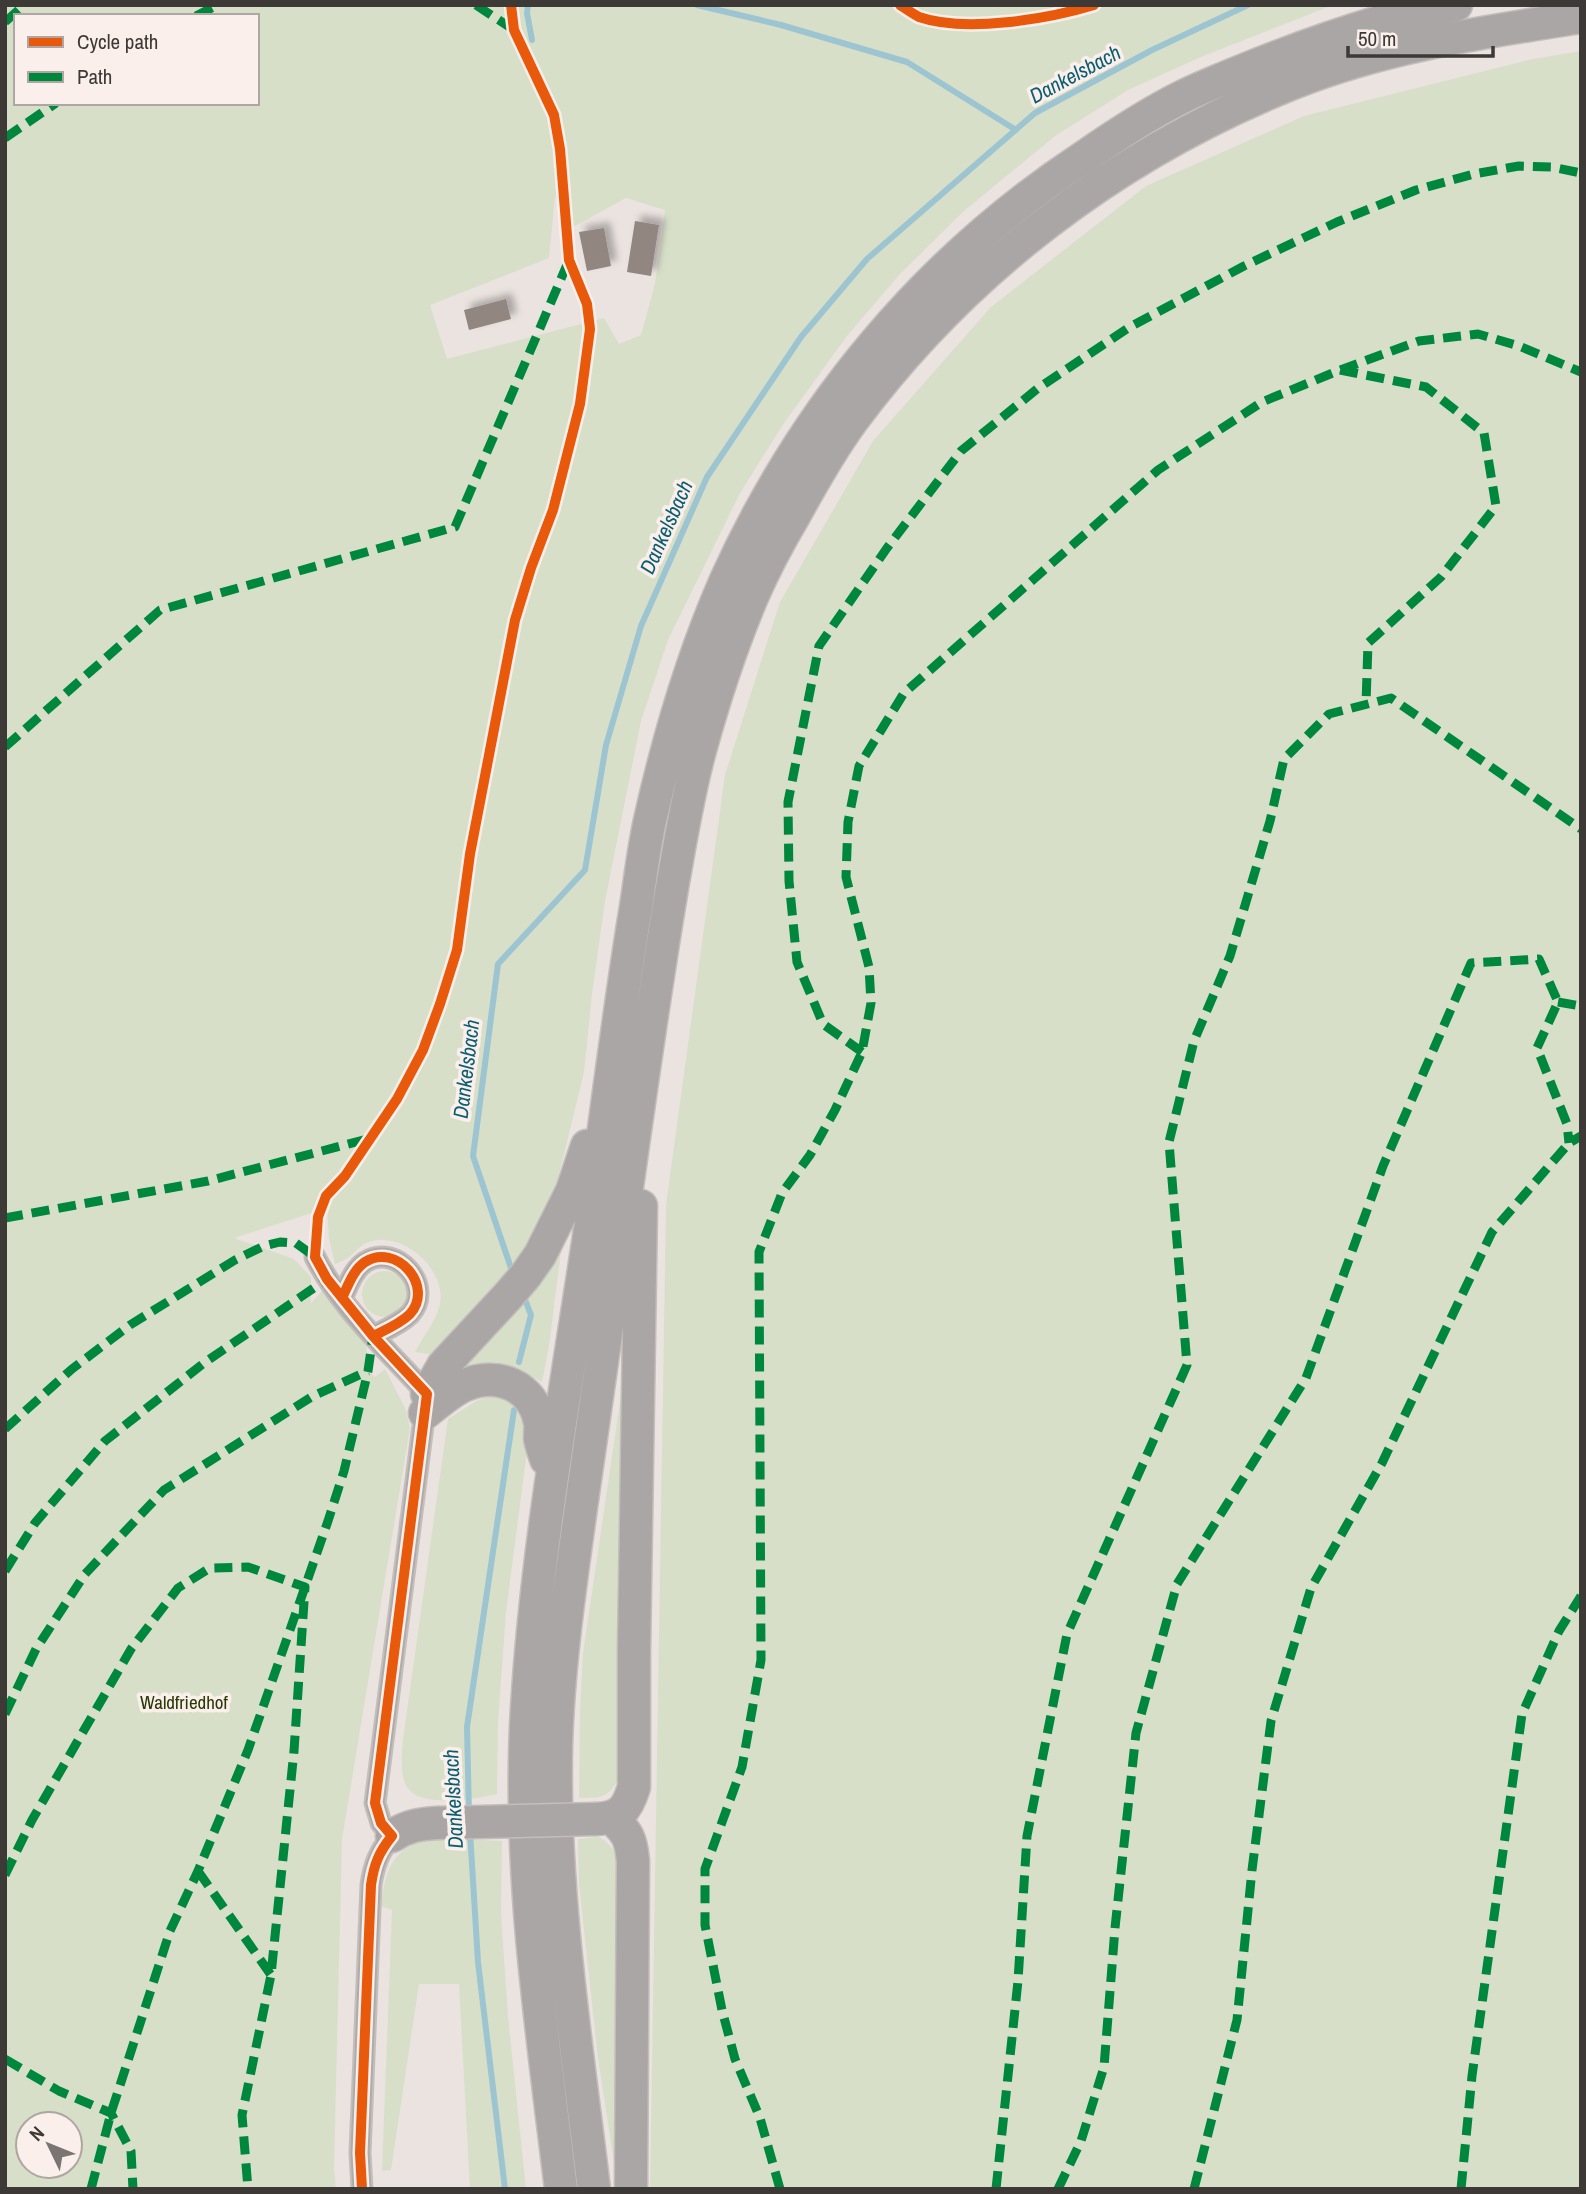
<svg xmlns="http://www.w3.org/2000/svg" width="1586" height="2194" viewBox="0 0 1586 2194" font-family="'Archivo Narrow',sans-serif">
  <defs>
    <filter id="shadow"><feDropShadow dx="6" dy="-6" stdDeviation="3.5" flood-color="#0004"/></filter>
  </defs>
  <rect width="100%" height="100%" fill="#eae3e0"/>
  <path fill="#d8dfc8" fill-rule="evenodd" d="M5,5H1333L1201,57L1128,90L1055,136L964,211L899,275L847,336L784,423L740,493L668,640L641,721L605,901L592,994L584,1072L553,1199L530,1243L494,1289L430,1354L415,1352C423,1336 436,1322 440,1304C447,1269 400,1228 366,1243C354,1249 354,1258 335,1264L329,1238L327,1208L234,1238L294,1259L311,1277V1303L322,1291L366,1341L368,1371L375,1377L385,1369L405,1408L410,1428L342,1839L334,2168L336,2189H5ZM16,16H257V103H16ZM555,196L573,227L626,198L665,210L655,284L641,335L619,344L604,318L447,359L430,305L549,258ZM28,2124H70V2166H28Z
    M1581,51V2189H650L666,1205L725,775L780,602L873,441L991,307L1146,186L1304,116L1533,59Z
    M562,1243L549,1346L542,1382C496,1360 498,1353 450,1379Z
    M362 1294a23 23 0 1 1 46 0a23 23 0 1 1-46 0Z
    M627,1355L620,1777C608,1798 602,1798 579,1798L580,1711L583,1653Z
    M492,1396L508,1397L521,1407L530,1438L525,1466L506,1612L498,1723L497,1794C475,1799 415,1810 405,1783C400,1769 402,1754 403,1739L448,1419L478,1400Z
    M599,1837C613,1845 617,1855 622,1870L618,2189L598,2058L579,1884L578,1839Z
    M436,1838L502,1841L501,1913L508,2017L526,2189H470L459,1984H419L391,2170L382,2171L392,1910L381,1906C386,1867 393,1845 436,1838Z"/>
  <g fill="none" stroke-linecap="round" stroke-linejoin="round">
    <path stroke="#9dc4d1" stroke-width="6" d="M528,5L527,13L532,40
      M697,5L781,25L907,62L1016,130
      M512,1271L473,1156L498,964L585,870L606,745L641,626L707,477L801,337L867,259L1035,113L1152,50L1248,5
      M519,1362L531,1315L524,1297
      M469,1814L467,1727L514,1410
      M470,1832L478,1962L505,2189"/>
  </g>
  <path fill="#918680" filter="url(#shadow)" d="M635,221L659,225L651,276L627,272Z
    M604,228L611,266L587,271L579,232Z
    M506,299L511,319L469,330L464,310Z"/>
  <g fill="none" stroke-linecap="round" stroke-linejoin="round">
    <g stroke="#c3bebb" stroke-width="23">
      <path id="minor" d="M315,1257C342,1310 388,1350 427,1394L375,1803L381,1823L392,1836C379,1852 374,1864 371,1885L360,2153L362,2189
        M342,1298C348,1286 353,1270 365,1262C396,1242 435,1286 410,1314C400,1324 385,1330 373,1336"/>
    </g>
    <g stroke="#c3bebb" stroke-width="35">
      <path id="trunk" d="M427,1394L443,1366L507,1297L526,1275L540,1255L572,1191L587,1146
        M425,1413C438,1403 451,1391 465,1385C498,1371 533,1386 540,1422C541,1427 540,1433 540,1438C541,1445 544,1452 546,1459
        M612,1818C628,1833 631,1839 633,1861L631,2189
        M596,1819C620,1818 627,1810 634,1787V1650L641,1206
        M392,1836C407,1826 419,1824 437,1823
        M561,2189C542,2030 517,1868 527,1708C537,1542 568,1380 592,1216C606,1117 618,1018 634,919C640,885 643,849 651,816C669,736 693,655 726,580C804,408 926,261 1084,157C1116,135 1149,113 1184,96C1200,88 1216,82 1232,75C1280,55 1329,37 1379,22C1404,15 1430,11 1456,5
        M594,2189C576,2042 553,1895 556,1747C558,1667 570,1586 581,1507C596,1405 610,1303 625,1201C640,1094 655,988 673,882C681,838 688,793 700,750C714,699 731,647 752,597C764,569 779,541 795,514C812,483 830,451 851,422C963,270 1118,153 1293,83C1385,46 1484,32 1581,17"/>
    </g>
    <use href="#minor" stroke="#aeacab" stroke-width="19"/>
    <use href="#trunk" stroke="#aba6a6" stroke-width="32"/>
    <g stroke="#c3bebb" stroke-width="35" stroke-linecap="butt">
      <path id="trunk-bridge" d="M437,1823L596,1819"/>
    </g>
    <use href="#trunk-bridge" stroke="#aba6a6" stroke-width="32"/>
    <path stroke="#00873e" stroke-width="9" stroke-dasharray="18 9" stroke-linecap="butt" d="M476,5L514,30
      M196,16L217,5
      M5,22L24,5
      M5,138L56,103
      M1340,370L1426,387L1484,433L1496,506L1441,577L1368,643L1366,704
      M5,747L160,610L455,527L569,260
      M1558,1002L1581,1006
      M862,1052L823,1024L797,962L789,881L788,802L819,646L887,548L961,451L1037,389L1128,328L1244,266L1337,222L1416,190L1474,174L1519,166L1552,167L1581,173
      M5,1218L208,1181L371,1138
      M5,1429L72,1369L130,1325L235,1260L264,1246L280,1242L296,1243L315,1257
      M5,1571L35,1523L105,1441L204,1363L327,1279
      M5,1714L36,1649L85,1574L164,1490L313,1396L368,1371
      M198,1871L271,1975
      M5,1875L32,1820L131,1649L178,1588L210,1568L248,1567L305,1587L294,1751L271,1975L242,2115L248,2189
      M5,2059L59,2091L111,2113L131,2151L133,2189
      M91,2189L111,2113L170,1931L198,1871L248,1750L328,1521L344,1471L368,1371L373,1336
      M780,2189L760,2118L735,2059L722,2010L705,1925V1869L742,1767L761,1660L759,1252L782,1193L810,1155L835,1110L862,1052L871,1003L869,967L846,877L848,822L859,766L904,693L1158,470L1262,402L1340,370L1419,341L1478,334L1519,346L1581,372
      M996,2189L1018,1981L1027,1836L1067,1634L1187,1365L1169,1142L1194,1041L1230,956L1270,821L1284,759L1329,714L1391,698L1581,829
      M1058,2189L1081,2141L1104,2067L1115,1928L1136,1733L1177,1584L1306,1378L1383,1166L1471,963L1539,959L1558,1002L1537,1048L1567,1124L1569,1143
      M1194,2189L1237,2020L1252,1870L1271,1721L1311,1588L1382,1463L1492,1232L1569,1143L1581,1136
      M1461,2189L1472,2076L1522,1714L1559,1631L1581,1596"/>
    <g stroke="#faefea" stroke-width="15">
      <path id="cycleway" d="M900,5C906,9 913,14 919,17C965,33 1048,19 1094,5
        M342,1298C348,1286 353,1270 365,1262C396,1242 435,1286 410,1314C400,1324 385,1330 373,1336
        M362,2189L360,2153L371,1885C374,1864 379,1852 392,1836L381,1823L375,1803L427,1394L373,1336L327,1279L315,1257L318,1217L326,1196L345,1176L397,1099L423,1050L440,1004L457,950L470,854L515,620L531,568L553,510L580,404L590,329L587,304L569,260L560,149L554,115L514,30L511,5"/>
    </g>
    <use href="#cycleway" stroke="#e8590c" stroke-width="10"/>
  </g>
  <g text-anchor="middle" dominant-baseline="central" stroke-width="7" stroke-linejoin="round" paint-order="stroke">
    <g font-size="19" fill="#283a06" stroke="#faefea">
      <text x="184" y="1702">Waldfriedhof</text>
    </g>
    <g font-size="21" font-style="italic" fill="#0b5e72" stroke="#faefea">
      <text transform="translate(1075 74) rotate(-28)">Dankelsbach</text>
      <text transform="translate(666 527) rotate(-66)">Dankelsbach</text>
      <text transform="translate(466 1069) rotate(-83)">Dankelsbach</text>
      <text transform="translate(453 1799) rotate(-93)">Dankelsbach</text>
    </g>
  </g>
  <rect width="1586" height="2194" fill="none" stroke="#3d3936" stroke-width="14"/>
  <rect x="14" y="14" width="245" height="91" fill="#faefea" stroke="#aea6a2" stroke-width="2"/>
  <rect x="28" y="37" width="35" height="10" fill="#e8590c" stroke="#aea6a2" stroke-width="2"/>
  <text x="77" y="49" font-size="21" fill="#3d3936">Cycle path</text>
  <rect x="28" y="72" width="35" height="10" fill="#00873e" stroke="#aea6a2" stroke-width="2"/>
  <text x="77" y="84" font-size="21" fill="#3d3936">Path</text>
  <g transform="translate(49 2145) rotate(313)"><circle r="33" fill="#faefea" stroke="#aea6a2" stroke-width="2"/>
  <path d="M0-5L12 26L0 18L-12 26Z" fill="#7a7472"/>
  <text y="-10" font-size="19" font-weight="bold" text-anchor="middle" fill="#3d3936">N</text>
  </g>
  <path d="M1348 46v10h145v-10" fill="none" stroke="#3d3936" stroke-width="3.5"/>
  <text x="1358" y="46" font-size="21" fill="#3d3936" stroke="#faefea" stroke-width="5" paint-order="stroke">50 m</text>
</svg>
